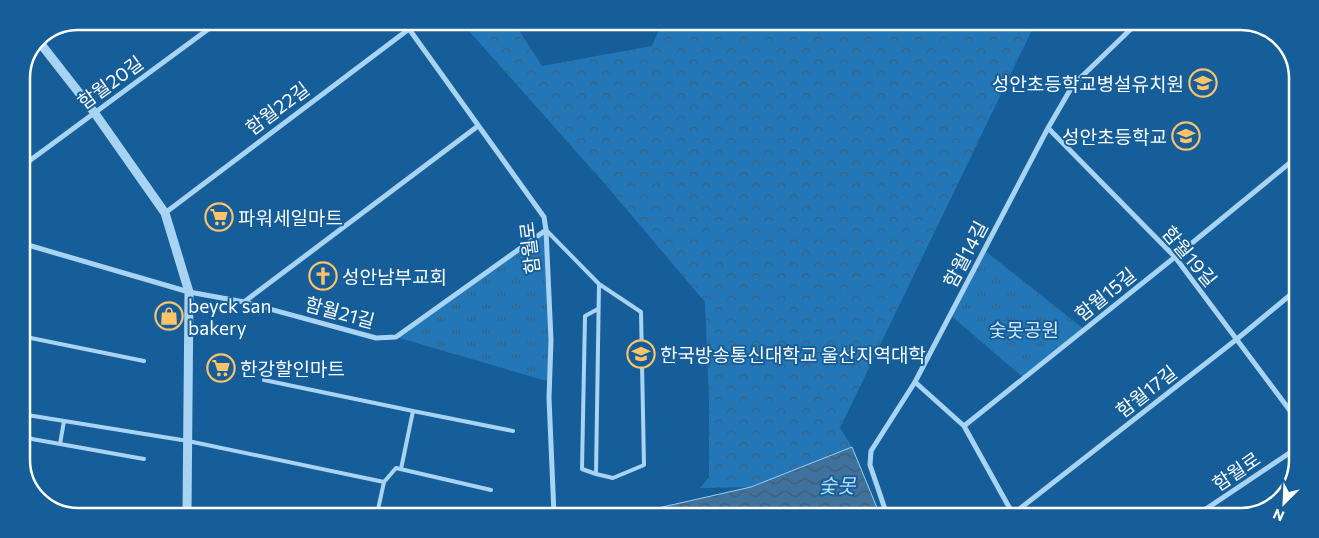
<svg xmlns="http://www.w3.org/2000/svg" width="1319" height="538" viewBox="0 0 1319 538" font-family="Commissioner,'Noto Sans KR',sans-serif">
  <defs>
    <pattern id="forest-crowns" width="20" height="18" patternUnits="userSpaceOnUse" patternTransform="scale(1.25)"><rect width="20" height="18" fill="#2477b6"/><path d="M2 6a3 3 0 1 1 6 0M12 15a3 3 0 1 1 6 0" fill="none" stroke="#386281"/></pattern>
    <pattern id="park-tufts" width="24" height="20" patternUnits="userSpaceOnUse" patternTransform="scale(1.25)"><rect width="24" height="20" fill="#2477b6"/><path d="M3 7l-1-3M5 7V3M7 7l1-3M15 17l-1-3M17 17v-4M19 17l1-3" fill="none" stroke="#386281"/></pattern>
    <pattern id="water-waves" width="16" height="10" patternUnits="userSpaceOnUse" patternTransform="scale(1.25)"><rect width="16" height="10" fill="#3f739d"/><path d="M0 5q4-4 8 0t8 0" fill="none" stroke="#475c6c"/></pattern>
  </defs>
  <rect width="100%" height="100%" fill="#155e99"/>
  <path fill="url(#forest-crowns)" d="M462,23H514L542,66L652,46L662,23L1039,25L1031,32L840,428L852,447L751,487L700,488L709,477V401L705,302L605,184Z"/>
  <path fill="url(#park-tufts)" d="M546,230L550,382L396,337Z
    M984,250L1085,330L1024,378L950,315Z"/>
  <path fill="url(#water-waves)" stroke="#9bcff5" d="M852,447L880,515H627L751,487Z"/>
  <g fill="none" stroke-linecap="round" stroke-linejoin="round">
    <path stroke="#a9d3f2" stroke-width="4" d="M546,230L599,284L641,312L644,465L613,478L596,474L599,284
      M21,336L144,361
      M264,380L413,411L401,469
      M413,411L513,431
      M21,414L188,441L384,482L377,514
      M64,421L60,444L144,459
      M21,437L60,444
      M596,474L582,469L585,316L598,309
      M384,482L396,468L491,490"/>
    <path stroke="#a9d3f2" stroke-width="5" d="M404,22L544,217L546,230L551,340L549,398L554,514
      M1048,128L1175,257L1294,416
      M21,167L218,22
      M165,213L409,29
      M21,243L189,292L244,302L376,338L396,337L546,230
      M244,302L478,126
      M915,382L964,426L1014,516
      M964,426L1175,257L1297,157
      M1013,514L1237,339L1295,291
      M887,515L870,465L871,451L915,382L1048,128L1073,85L1135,25
      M1194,517L1294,450"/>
    <path stroke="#a9d3f2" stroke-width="9" d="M37,39L94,112L165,213L189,292L187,513"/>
  </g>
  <defs>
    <g id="school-ring" transform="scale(1.4375)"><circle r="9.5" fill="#155e99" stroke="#ffc36a" stroke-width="1.5"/><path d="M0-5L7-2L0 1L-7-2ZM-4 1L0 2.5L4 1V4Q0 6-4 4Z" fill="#ffc36a"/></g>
    <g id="supermarket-ring" transform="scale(1.4375)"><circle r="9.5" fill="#155e99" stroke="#ffc36a" stroke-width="1.5"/><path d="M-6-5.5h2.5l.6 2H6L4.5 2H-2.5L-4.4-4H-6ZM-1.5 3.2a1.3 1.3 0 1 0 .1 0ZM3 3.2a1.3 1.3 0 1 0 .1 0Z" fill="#ffc36a"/></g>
    <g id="church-ring" transform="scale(1.4375)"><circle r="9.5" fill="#155e99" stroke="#ffc36a" stroke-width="1.5"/><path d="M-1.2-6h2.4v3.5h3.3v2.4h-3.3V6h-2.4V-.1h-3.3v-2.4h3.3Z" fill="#ffc36a"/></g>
    <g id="shop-ring" transform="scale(1.4375)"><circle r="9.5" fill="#155e99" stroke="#ffc36a" stroke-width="1.5"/><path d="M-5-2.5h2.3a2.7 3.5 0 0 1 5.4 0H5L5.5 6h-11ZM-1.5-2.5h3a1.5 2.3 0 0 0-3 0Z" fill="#ffc36a"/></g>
    <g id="university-ring" transform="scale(1.4375)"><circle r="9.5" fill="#155e99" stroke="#ffc36a" stroke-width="1.5"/><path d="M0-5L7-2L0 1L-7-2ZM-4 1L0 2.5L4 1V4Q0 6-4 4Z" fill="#ffc36a"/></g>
  </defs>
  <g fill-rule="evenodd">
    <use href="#school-ring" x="1203" y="83"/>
    <use href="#school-ring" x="1186" y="136"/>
    <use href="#supermarket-ring" x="219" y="217"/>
    <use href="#church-ring" x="323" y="276"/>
    <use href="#shop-ring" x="169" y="316"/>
    <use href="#university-ring" x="641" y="354"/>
    <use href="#supermarket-ring" x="221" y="368"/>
  </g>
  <g text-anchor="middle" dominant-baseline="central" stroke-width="4" stroke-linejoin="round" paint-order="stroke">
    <g font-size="19" fill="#fff" stroke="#155e99">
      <text transform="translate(110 82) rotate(-36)">함월20길</text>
      <text transform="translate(277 108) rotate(-37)">함월22길</text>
      <text transform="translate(529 248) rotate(-97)">함월로</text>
      <text transform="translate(965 254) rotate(-62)">함월14길</text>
      <text transform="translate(1190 256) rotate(50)">함월19길</text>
      <text transform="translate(1105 294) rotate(-39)">함월15길</text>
      <text transform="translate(340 312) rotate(15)">함월21길</text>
      <text transform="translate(1146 391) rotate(-38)">함월17길</text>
      <text transform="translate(1236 471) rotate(-34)">함월로</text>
    </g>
    <g font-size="19" fill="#fff" stroke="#155e99" text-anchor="start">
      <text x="1184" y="83" text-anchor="end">성안초등학교병설유치원</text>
      <text x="1167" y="136" text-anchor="end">성안초등학교</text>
      <text x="238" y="217">파워세일마트</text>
      <text x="342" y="276">성안남부교회</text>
      <text x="188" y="305">beyck san<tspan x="188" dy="22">bakery</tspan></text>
      <text x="660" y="354">한국방송통신대학교 울산지역대학</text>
      <text x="240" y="368">한강할인마트</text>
    </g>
    <g font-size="19" fill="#d1eafd" stroke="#155e99">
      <text x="1024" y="329">숯못공원</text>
    </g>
    <g font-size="20" font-style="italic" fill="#b5dcf9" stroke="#155e99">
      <text x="837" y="485">숯못</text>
    </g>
  </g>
  <path d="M0 0H1319V538H0ZM78 30H1241A48 48 0 0 1 1289 78V460A48 48 0 0 1 1241 508H78A48 48 0 0 1 30 460V78A48 48 0 0 1 78 30Z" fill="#155e99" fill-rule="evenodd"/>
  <path fill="none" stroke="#fff" stroke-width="2.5" d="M78 30H1241A48 48 0 0 1 1289 78V460A48 48 0 0 1 1241 508H78A48 48 0 0 1 30 460V78A48 48 0 0 1 78 30Z"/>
  <g transform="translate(1284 503) rotate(204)" stroke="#155e99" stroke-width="4" paint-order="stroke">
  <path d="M0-4L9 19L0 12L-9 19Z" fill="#ffffff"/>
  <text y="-8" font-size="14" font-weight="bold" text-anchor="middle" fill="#ffffff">N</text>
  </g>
</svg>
